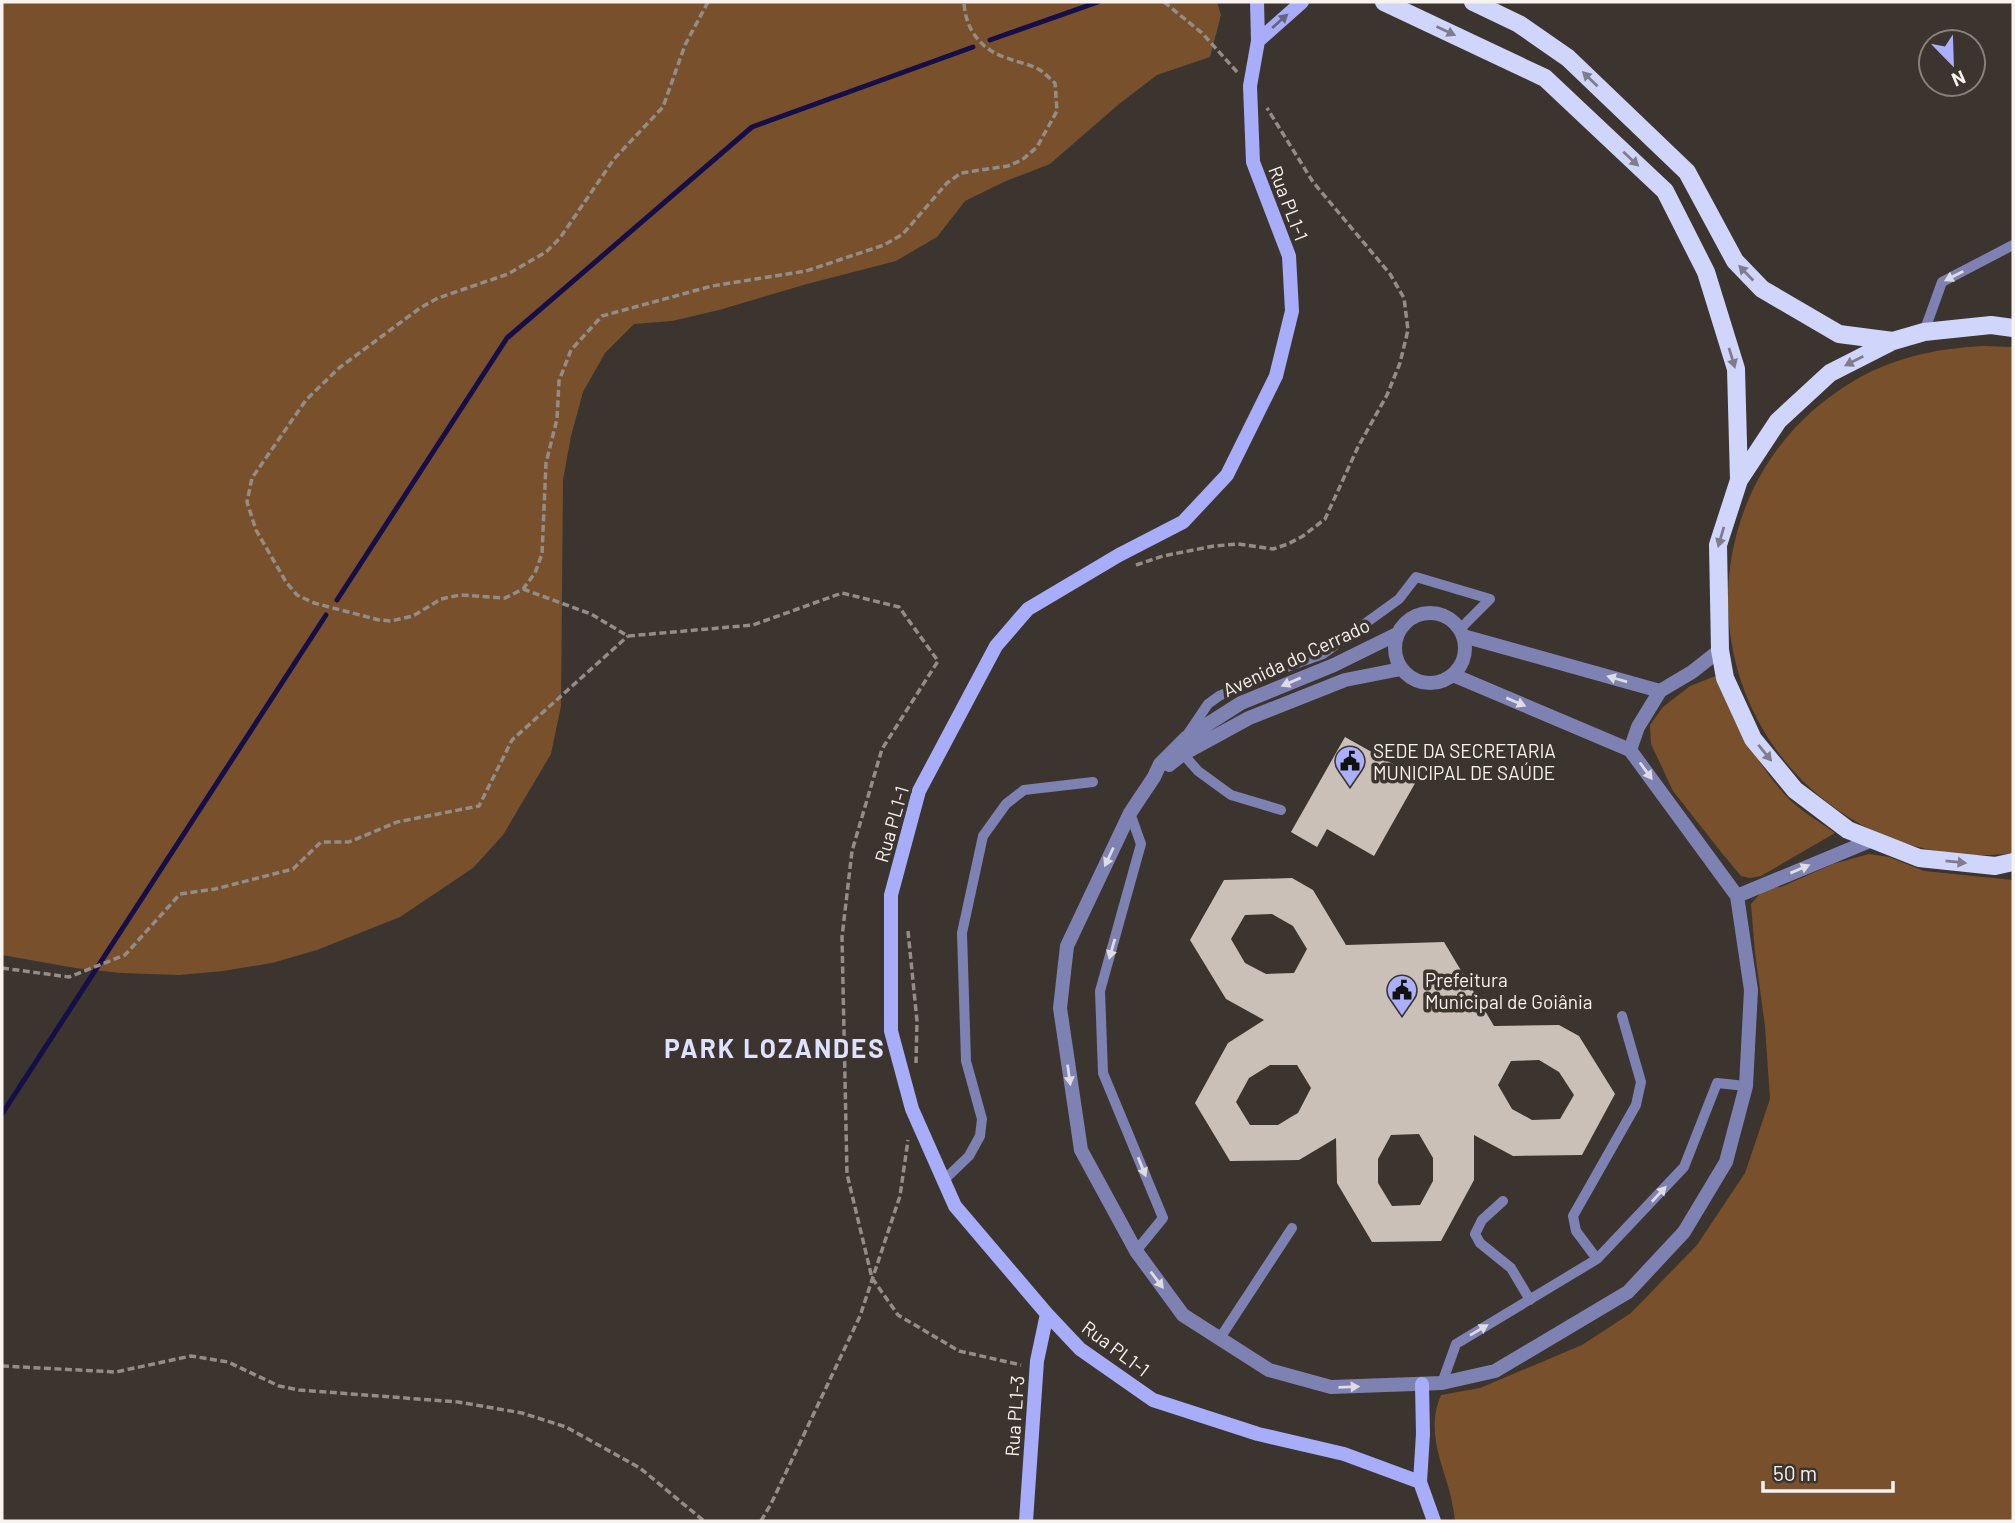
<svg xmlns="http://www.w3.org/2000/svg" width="2015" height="1523" viewBox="0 0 2015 1523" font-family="Barlow,sans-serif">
  <rect width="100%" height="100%" fill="#3c342e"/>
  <path fill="#79502c" d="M2,2H1217L1221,15L1210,57L1157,75L1119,104L1050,164L1006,181L965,201L937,237L896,261L807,284L719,310L672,321L634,324L605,353L583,392L571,436L563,480L561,706L551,754L503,835L473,868L400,917L317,950L272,963L223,971L179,975L121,973L75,968L2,955Z
    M1984,346L2013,347V853C1962,860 1905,849 1860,824C1686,726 1683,479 1857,379C1896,357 1939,348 1984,346Z
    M1718,675C1735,720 1757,767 1791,801C1804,813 1820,822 1835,833L1761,876L1750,878L1741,876L1721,852L1673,791L1651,744L1650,725L1663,707L1690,686Z
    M1869,854L1889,857L1924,871L2013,880V1521H1455C1454,1512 1452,1502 1450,1493C1441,1460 1426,1430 1441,1395L1480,1388L1582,1345L1631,1313L1697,1245L1745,1173L1770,1099L1765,1026L1755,953L1751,904L1764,889L1781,887L1833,864Z"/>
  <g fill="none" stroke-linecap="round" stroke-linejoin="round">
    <path stroke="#160e48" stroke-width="5" d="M990,40L1098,2
      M337,600L507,338L752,127L973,47
      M2,1114L326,615"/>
  </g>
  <path fill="#cac0b8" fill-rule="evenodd" d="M1345,737L1418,778L1374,856L1327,829L1317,847L1291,832Z
    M1292,878L1313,890L1346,945L1444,942L1494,1026L1559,1025L1579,1036L1615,1094L1582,1155L1513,1156L1474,1135V1180L1441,1241L1372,1242L1337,1183L1336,1138L1299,1160L1230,1161L1195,1103L1228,1043L1264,1020L1226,999L1190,940L1224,880ZM1272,914L1293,926L1307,949L1294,973L1266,974L1245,963L1231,939L1245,915ZM1539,1060L1559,1072L1574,1095L1560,1119L1532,1120L1512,1109L1498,1085L1511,1061ZM1270,1065H1297L1311,1088L1298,1113L1291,1117L1278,1125H1250L1236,1102L1249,1078ZM1419,1134L1433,1158V1181L1420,1205L1392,1206L1378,1183V1159L1391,1135Z"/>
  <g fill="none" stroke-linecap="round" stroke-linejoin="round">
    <path stroke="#938c87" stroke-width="3.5" stroke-dasharray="7 3.5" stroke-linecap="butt" d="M708,2L685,45L663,107L614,159L560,238L546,252L508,274L438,298L420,308L339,368L306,400L252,478L247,502L256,530L286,582L297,595L314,603L379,620L391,621L413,616L441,599L460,595L505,598L523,589L535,573L542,554L546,463L557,419L559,381L571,350L602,316L712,286L806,271L884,245L903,234L947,183L961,173L1008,166L1022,160L1037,147L1057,111L1055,83C1049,78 1044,72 1038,69C1029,64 1017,62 1007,58C981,50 965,29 964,2
      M1164,2L1202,33L1238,73
      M1136,565L1163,556L1214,546L1238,544L1273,549L1288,544L1303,536L1325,519L1358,447L1387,395L1400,363L1408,330L1404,298L1390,274L1313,182L1267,108
      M523,589L591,614L628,636L753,625L842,593L899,607L938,661L882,749L852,851L842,937L847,1174L872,1278L898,1315L959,1351L1021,1365
      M908,931L917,1021L916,1063
      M2,968L69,977L125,955L180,894L215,889L293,869L321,842H349L397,822L479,806L512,740L628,636
      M2,1366L116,1372L191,1356L228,1362L279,1386L299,1390L458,1402L522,1413L566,1427L640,1468L704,1521
      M761,1521L771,1504L860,1316L900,1196L908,1140"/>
    <path stroke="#7e82b2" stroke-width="10" d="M1924,332L1942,282L2013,245
      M1187,735L1208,704L1219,696L1281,669L1323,654L1399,599L1416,577L1490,599L1460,629
      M1184,750L1183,754L1198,771L1231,795L1281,810
      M1130,813L1141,844L1100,991L1103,1073L1163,1218L1136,1251
      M944,1180L969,1156L980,1136L982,1119L966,1061L962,933L983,836L1006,804L1024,790L1093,782
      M1503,1201L1482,1220L1475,1234L1480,1243L1511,1268L1530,1300
      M1597,1259L1576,1231L1573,1216L1636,1105L1641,1082L1622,1016
      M1220,1338L1292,1228
      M1442,1383L1456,1344L1597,1259L1684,1167L1717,1083L1746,1086"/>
    <path stroke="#7e82b2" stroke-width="14" d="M1395 648a35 35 0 1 1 70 0a35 35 0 1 1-70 0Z
      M1397,634L1334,665L1241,703L1186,738L1160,764L1154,777L1130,813L1067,946L1060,1008L1081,1150L1136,1251L1183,1315L1269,1370L1331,1387L1442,1383L1495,1371L1628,1292L1684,1232L1726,1162L1746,1086L1751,990L1737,896L1630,750L1638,727L1660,691
      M1463,636L1660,691L1692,672L1720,650
      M1453,675L1630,750
      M1169,765L1183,754L1249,718L1345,680L1401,669
      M1737,896L1872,840"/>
    <path stroke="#a7adf9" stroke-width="14" d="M1257,2L1258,41L1250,86L1253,162L1289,256L1292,311L1276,376L1227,475L1183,522L1119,555L1028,609L996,646L919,791L891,895V1031L912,1109L955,1206L1047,1314L1080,1349L1153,1400L1258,1434L1344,1454L1420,1482
      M1258,41L1302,2
      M1422,1384L1423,1434L1420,1482L1434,1521
      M1026,1521L1037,1361L1047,1314"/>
    <path stroke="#d0d5fc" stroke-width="18" d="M1384,2L1545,78L1665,191L1706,272L1736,369L1739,480
      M1473,2L1519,24L1568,58L1687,172L1735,261L1762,289L1839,334L1893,341
      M2013,328L1991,325L1924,332L1893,341L1830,373L1778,421L1739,480L1718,545L1720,650L1725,678L1753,739L1795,790L1848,830L1919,858L1995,866L2013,862"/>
  </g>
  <defs><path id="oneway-solid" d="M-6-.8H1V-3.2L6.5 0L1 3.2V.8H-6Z" transform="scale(1.75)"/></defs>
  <use fill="#67647f" href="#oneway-solid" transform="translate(1280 21) rotate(-42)"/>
  <g fill="#7f7c8b">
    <use href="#oneway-solid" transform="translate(1446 31) rotate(25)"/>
    <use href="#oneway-solid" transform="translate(1590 79) rotate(-136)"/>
    <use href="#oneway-solid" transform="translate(1631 159) rotate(43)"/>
    <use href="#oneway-solid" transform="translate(1746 273) rotate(-134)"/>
    <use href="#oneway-solid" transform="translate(1732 358) rotate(73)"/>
    <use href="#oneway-solid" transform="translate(1854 361) rotate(153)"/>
    <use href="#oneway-solid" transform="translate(1721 537) rotate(106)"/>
    <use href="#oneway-solid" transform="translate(1765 753) rotate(51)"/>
    <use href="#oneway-solid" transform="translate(1956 862) rotate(6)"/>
  </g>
  <g fill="#e0dce3">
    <use href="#oneway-solid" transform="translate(1954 276) rotate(153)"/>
    <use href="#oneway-solid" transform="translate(1617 679) rotate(-164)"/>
    <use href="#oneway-solid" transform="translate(1291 682) rotate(157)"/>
    <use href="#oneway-solid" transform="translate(1516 702) rotate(23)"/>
    <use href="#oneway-solid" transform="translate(1646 771) rotate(54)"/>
    <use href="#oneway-solid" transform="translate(1109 857) rotate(115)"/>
    <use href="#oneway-solid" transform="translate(1800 869) rotate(-23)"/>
    <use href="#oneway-solid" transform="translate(1112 949) rotate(106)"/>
    <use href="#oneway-solid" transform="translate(1069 1075) rotate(82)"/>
    <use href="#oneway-solid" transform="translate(1142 1167) rotate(68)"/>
    <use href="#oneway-solid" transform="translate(1659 1194) rotate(-47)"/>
    <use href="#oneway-solid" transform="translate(1157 1280) rotate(53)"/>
    <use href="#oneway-solid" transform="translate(1479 1330) rotate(-31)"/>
    <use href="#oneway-solid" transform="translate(1349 1387) rotate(-2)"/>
  </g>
  <defs>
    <g id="civic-pin" transform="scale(1.575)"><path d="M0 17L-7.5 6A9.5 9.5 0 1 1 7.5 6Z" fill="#aab0fc" stroke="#3c342e"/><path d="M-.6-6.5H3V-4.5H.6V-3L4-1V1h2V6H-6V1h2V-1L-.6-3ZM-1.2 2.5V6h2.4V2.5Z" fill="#111"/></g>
  </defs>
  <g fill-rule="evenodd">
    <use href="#civic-pin" x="1350" y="761"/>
    <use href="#civic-pin" x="1402" y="990"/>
  </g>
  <g text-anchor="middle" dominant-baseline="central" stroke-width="7" stroke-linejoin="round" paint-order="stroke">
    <g font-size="19" fill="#f8f3ef" stroke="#3c342e">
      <text transform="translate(1289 203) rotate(69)">Rua PL1-1</text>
      <text transform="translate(1296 657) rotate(-25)">Avenida do Cerrado</text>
      <text transform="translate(891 824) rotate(-74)">Rua PL1-1</text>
      <text transform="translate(1116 1348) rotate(37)">Rua PL1-1</text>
      <text transform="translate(1014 1416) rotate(-86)">Rua PL1-3</text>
    </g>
    <g font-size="19" fill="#f8f3ef" stroke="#3c342e" text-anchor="start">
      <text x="1373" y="750">SEDE DA SECRETARIA<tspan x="1373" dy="22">MUNICIPAL DE SAÚDE</tspan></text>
      <text x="1425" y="979">Prefeitura<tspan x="1425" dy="22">Municipal de Goiânia</tspan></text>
    </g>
    <g font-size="26" font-weight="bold" letter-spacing="2" fill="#dee1ff" stroke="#3c342e">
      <text x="775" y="1047">PARK LOZANDES</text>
    </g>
  </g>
  <rect width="2015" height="1523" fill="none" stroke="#f8f3ef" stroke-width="7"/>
  <g transform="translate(1952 63) rotate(157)"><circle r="33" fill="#3c342e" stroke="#87807b" stroke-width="2"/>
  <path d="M0-5L12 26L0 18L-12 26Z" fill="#aab0fc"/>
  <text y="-10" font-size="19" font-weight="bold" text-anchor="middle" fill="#f8f3ef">N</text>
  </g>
  <path d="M1763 1481v10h130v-10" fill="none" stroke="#f8f3ef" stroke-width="3.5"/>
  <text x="1773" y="1481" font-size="21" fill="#f8f3ef" stroke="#3c342e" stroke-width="5" paint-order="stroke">50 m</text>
</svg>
